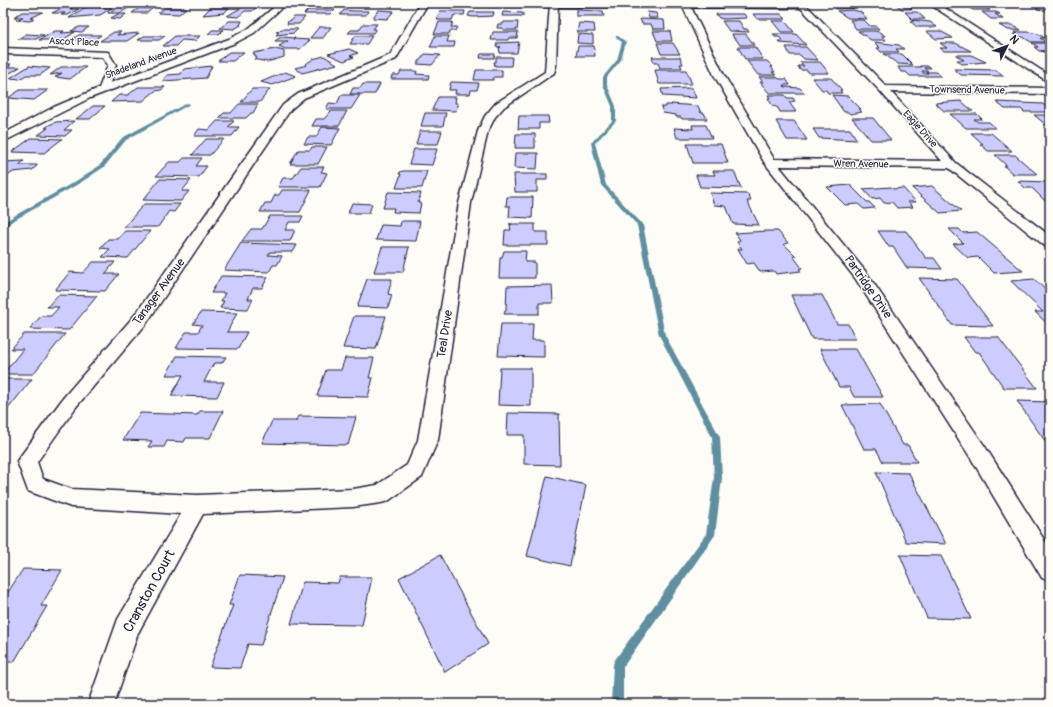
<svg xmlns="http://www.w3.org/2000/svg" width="1053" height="707" viewBox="0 0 1053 707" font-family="Pangolin,sans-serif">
  <rect width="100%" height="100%" fill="#fdfcf7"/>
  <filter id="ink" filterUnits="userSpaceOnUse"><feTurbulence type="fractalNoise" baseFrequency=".025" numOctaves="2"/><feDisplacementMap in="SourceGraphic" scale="8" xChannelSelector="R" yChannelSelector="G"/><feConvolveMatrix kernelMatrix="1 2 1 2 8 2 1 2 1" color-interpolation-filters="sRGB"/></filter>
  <g filter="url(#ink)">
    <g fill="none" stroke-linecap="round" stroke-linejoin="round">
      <path fill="#5f8fa0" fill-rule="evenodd" d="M616,36H618L626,42L621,60L607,77V85L616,106V121L595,143L606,185L643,225L665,335L720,437L722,478L715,535L623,667V704H611L613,665L614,661L706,534L714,478L712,437L659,335L637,225L601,185L591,143L612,121V106L603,85V77L617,60L622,42L616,38Z
        M187,103L190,104L126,140L104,167L80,183L11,222L5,229L3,230V225L7,220L76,181L100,165L122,138Z"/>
    </g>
    <path fill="#cdccfe" stroke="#22223b" d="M832,3H844L854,8L836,9Z
      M894,3H906L912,9H902Z
      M961,3H980L990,10H973Z
      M1043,3L1050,5V11L1037,9L1038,4L1034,3Z
      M244,6L257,7L252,11H245L238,17L227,16Z
      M64,7H73L70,9H79L68,15H61L65,13H52Z
      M91,7L112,8L100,15L69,18L84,8Z
      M118,7H130L120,13H108Z
      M139,8H153L147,13H132Z
      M165,8H186L179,14L158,13Z
      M210,8H229L224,13L203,15Z
      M308,10H335L331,14H304Z
      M344,10L353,11H368L366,15H340Z
      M378,10L394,11L387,19L373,18Z
      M576,10L603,11L604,16H576Z
      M853,10L861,12L867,19L848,18L837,11Z
      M440,11H465L464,15H454L452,20H437Z
      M22,12H43L31,18H34L30,21L16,20L23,17H14Z
      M470,12H494L493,16L473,17L468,16Z
      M503,12L523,13V16H502Z
      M647,12L656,13L658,18H649Z
      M905,12H917L925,19H912Z
      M982,12H996L1000,14H995L1003,19H991Z
      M118,14H126L120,19L111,18Z
      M716,14H744L747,18L724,19L719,18Z
      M753,14H781L786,19H757Z
      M294,17H305L299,24H287L288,21H290Z
      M640,19L664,20L665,29H653L651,24H642Z
      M850,20H864L870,26H875L879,29H856Z
      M912,20L930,22L937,27H917L910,21H914Z
      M229,21H242L240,25H241L234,29L220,28Z
      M722,21H739L744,29H747L749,32L729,31Z
      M772,21H785L794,32H781Z
      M439,22H453L451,27H457L455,31H450L449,34H434Z
      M504,22H518L517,30H503V28H497L498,24H503Z
      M579,23L594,24L595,32H577Z
      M363,24H377L373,29H376L373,33H348L351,30H359Z
      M999,25H1012L1021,30H1008Z
      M79,27H89L82,32L71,31Z
      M319,27H331L323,38H310Z
      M282,29H298L294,33L276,35L279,32H276Z
      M212,30H223L219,34H208Z
      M55,31H64L61,33L75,32L63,40H39Z
      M653,31H670L672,41H657Z
      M858,31H875L882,33L885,36H881L886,40H871Z
      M926,31H940L953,38L936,39Z
      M114,32H121L117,35L139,33L127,41H100Z
      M493,32H518L517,38H509L508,40H491Z
      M1014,32H1029L1038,34L1045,38H1040L1046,42H1031L1023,37H1018L1013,34H1018Z
      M26,34L44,35L36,39H18Z
      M578,34L593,35V44L577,43Z
      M732,34H746L754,45H740L736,39H734Z
      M773,34H796L806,45L780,43L778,41H783L779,37H775Z
      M79,35H101L94,40H70Z
      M144,36H165L159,40H138Z
      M175,36H200L195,41L182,40L176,46H163Z
      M355,36H372L367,44H350Z
      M435,36H449L447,42H455L454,47H430Z
      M281,37L295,38L293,39L310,40L300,49H285L279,46L288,41H275Z
      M519,42L517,53H500L499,47H501H496L497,43Z
      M874,42L899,45L904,49H896L899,52H881L877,48H880Z
      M657,43H673L680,54H661Z
      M940,43H955L971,51H944L940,48H947Z
      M1032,43H1043L1050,45V54L1041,51H1044H1039L1034,47H1038Z
      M578,46H594L595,56H576Z
      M738,47H755L763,59H745Z
      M786,47H806L818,60L804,59L800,55H790Z
      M275,49L284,51V57L267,62L254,59L257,58L253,53Z
      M349,49L358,53L350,56L354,57L344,61L328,54Z
      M229,52H244L233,61H218Z
      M425,54L440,55L432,65L417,64Z
      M481,54H495L494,58H480Z
      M884,54H902L913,65L898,64Z
      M956,55H971L986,62L962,64L957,60H964Z
      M324,56L337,64L302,73L295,68L307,65L306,64L313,59Z
      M496,57H512L511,66H495L494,62H496Z
      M652,57H680L683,64H680L682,68H660L658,63H654Z
      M747,61H767L773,67H771L775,72H772L776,75H758Z
      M800,62H820L829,73H809L807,70H800L798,66H804Z
      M3,64H11L8,67H20L10,73H3Z
      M29,66L50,68L40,75H26L20,79L10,78Z
      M212,66L206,78L163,81L167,75L181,74L184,69Z
      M920,66H929L931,68H924L928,71H922L923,73H928L926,72H936L941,76H910L906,72H901L898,67H921Z
      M61,67H86L70,79L55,77L62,73L50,75Z
      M954,69L996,70L1004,76L961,75Z
      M476,70H502V77H494L493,80H474Z
      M655,70H686L692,84H659Z
      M401,71H417L416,74L429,75L428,79H391L392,75H399Z
      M285,72L296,76L272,85L261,82Z
      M759,77H777L779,79H786L790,85H783L785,87L800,88L805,93H769L760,82H763Z
      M812,78H831L842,90H840L842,93H828L826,90H822Z
      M451,82L479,83L477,90H471L470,94H455L456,90H449Z
      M363,84H380L375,94H350L353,88H360Z
      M138,87H165L161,90L155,91L143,101L111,102L119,95H128Z
      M692,88L696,98L663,96L661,89Z
      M252,89H270L260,102H241Z
      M20,90H48L34,100L8,98Z
      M341,95H360L351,109H326L329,103L337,104Z
      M768,95H785L787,98H793L795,101L789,102L796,112H780L778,108L772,105L768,98H770Z
      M832,95L848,96L861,109H859L862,112L850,114L848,112H844Z
      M438,97H456L455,103H458L456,111L432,110Z
      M961,101L973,111H944L935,103Z
      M996,102L1043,104L1050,110V112H1024L1021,109H1005Z
      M239,104H258L253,113H251L246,118H219L224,113H231Z
      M671,104L698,106L701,113H704L707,119H682L681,117H676V115L663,113L661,107H666V105H672Z
      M93,106H105L90,119H76Z
      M331,111H347L339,126H312L316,119H324Z
      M425,113H446L443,126H421Z
      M950,114H977L982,119H974L978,122H989L996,128H966Z
      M1034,115H1050V128Z
      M519,116H548L549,123H539V129H518Z
      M852,118H873L891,140H871Z
      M74,121L64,130H72L65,136L38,135L48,128H45L49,125L56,122Z
      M217,121H234L228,127H239L232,136H194L199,129L209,130Z
      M776,121H794L807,140H787Z
      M692,125H706L712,138H677L674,128L693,129Z
      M322,127L340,128L331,145L304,144L308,137H316Z
      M813,129H850L857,140L819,138Z
      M420,131H442L438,144H416Z
      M971,133H991L1012,151H988L980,144H983Z
      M516,134H535V148H515Z
      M31,138L62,139L44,153L12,152Z
      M206,139H224L210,155H192Z
      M687,144H721L728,163H693Z
      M312,147H327L318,164H290L298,150H310Z
      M414,149H437L432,165L409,164Z
      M515,153H538L537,169L514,168Z
      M995,155H1015L1037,174H1013L1004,166H1007Z
      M184,158H202L196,166H207L199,177L156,176L169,162H180Z
      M24,161L19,165H38L32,170L13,172L3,179V162Z
      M301,167H324L321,172L327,173L320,187H278L283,178H293Z
      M403,171H427L422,188H396L401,174H399L400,172Z
      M713,171H734L741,188L700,187L696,175H715Z
      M514,174H547V180H537V192H515Z
      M160,179L191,180L182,191H189L181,201L143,200Z
      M1018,181L1047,182L1050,185V200H1044L1032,188H1025Z
      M850,185L867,202H869L875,208L864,209L858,204L845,205L827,187Z
      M932,186L961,211L940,213L912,188Z
      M891,187L893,189L903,188L916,202H908L913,207L897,208L892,202L884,203L880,198L872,199L863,189Z
      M282,190H311L300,212H260L265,203H271L275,195H279Z
      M388,192L421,193L418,203H421L419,213L393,212L394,208H383Z
      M710,193L748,194L751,201H747L759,225L733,224L726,206L714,205Z
      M507,197H533L532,218L509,217L510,206H506Z
      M352,203L372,204L369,213H348Z
      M144,204H180L174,212L169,211L158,227H124Z
      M270,216H303L300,222H289L285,230H295L290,241H242L251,229H262Z
      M401,221H420L416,241L376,240L381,225L400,226Z
      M509,224H535V232H548V245H504L505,230H511L510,226L512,224Z
      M949,229H959L963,233L977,232L1023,271L994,273L978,257L968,258L953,244L963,243Z
      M125,231H150L128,258L102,257L110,249L100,248L108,239H118Z
      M768,231H778L788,243L784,244L796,256H793L802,268L799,269L801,271L776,274L774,271L760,272L754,263L747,264L738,249H742L737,242L740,240L735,233Z
      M878,231H906L926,258H934L942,269L907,268L893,247H889Z
      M241,243L297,245L293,252H270L268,255L282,256L277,265H273L269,272L224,270Z
      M382,247H409L403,272H374Z
      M504,251H526L525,262H535V278H499L500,258L502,257Z
      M93,262H115L105,274H119L105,291L55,290L70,272L83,273Z
      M221,276L268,277L262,288H253L248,299H253L248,309L220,308L224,301H221L225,293H211Z
      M919,278L957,279L993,326L952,325Z
      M367,279H392L388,294L392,295L388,308L357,307Z
      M1034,279L1050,294V326L1035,312H1043L1011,281Z
      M552,285L553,303H539V314H504L505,310H506L507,286Z
      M58,295L97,296L69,330L30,329L41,316H51L59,307H47Z
      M791,295H822L837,324H848L856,339H812Z
      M201,312L237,313L227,332H247L238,349L176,348L186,332H198L202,325L193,324Z
      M354,316H386L376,349L343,348Z
      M501,324H533L532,340H544V357L498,356Z
      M24,334H65L33,374H3L23,349H11Z
      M964,337H998L1037,388H1004L979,352H975Z
      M820,349H856L883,397H854L849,387H839Z
      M177,356L226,357L222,363H214L204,382H224L217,397L171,396L183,375H166Z
      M345,358H374L369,378H373L368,397L317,396L326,370H341Z
      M500,368H531V406L498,405Z
      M3,379H32L3,415Z
      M1017,401L1050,402V448Z
      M880,404L903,445H908L917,462H883L876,449H864L842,405Z
      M200,411H223L210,438H186L184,442L167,441L164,447H148L152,441L123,440L140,413L197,415Z
      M508,413L559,414L560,465L524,464V435H507Z
      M298,416L356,417L348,445L262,443L272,421H296Z
      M876,472L909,473L946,544L906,542Z
      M547,476L586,485L570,566L527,556Z
      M440,555L488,644L445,672L399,578Z
      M900,555L941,556L971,619L927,618Z
      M23,569L62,570L41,606H47L14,662H3V600Z
      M240,575L283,577L261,645L248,644L240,668L210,667L233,605H229Z
      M340,577H372L362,625L291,624L303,582L338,583Z"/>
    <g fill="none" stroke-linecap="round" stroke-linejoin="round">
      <g stroke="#22223b" stroke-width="3">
        <path id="minor" d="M279,3H287L254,33L235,43L90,98L3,142V134L54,107L99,88L108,65L102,57L3,54V48L108,52L116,65L110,83L229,39L248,29Z
          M420,3H428L396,59L304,98L291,109L146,324L76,407L37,462L43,479L71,489L197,495L353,489L377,485L407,465L418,440L459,203L478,131L485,116L496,103L545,72L550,3H558L556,66L554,73L504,107L495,117L488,131L471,203L438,440L422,477L388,501L381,503L353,507L203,514L138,633L114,704H88L118,619L181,514L71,507L28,491L17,461L64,397L134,316L283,105L298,94L390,55Z
          M683,3L690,5L724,75L774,159L942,161L880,91L796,3H804L886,86L1050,88V94L891,92L956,163L1050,236V247L1045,246L949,168L779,166L866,272L986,448L1050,549V581L1042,578L972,460L855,278L764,162L714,75L682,5Z
          M928,3H937L1050,76V83Z"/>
      </g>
      <g stroke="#22223b" stroke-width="3">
        <path id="tertiary" d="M417,3H805L807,5L802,8L422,6Z"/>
      </g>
      <use href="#minor" fill="#fdfcf7" fill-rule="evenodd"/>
      <use href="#tertiary" fill="#fdfcf7" fill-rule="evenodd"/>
    </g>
  </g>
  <g text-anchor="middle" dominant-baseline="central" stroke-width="3" stroke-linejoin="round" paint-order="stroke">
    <g font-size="10" fill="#22223b" stroke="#fdfcf7">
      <text transform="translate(74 42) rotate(2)">Ascot Place</text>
      <text transform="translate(141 63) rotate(-20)">Shadeland Avenue</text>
      <text transform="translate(967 90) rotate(1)">Townsend Avenue</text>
      <text transform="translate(920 129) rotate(48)">Eagle Drive</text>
      <text transform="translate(861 164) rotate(1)">Wren Avenue</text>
    </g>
    <g font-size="12" fill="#22223b" stroke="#fdfcf7">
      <text transform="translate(868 287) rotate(55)">Partridge Drive</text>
      <text transform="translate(159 292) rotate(-54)">Tanager Avenue</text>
      <text transform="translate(445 334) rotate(-81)">Teal Drive</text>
    </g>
    <g font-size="14" fill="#22223b" stroke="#fdfcf7">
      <text transform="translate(149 591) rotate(-61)">Cranston Court</text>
    </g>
  </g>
  <rect width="1053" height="707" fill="none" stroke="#fdfcf7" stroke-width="16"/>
  <rect x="8" y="8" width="1037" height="691" fill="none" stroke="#22223b" stroke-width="1.5" filter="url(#ink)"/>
  <g transform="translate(1007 46) rotate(48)" stroke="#fdfcf7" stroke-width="3" paint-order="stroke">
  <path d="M0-3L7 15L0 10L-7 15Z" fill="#22223b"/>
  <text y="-6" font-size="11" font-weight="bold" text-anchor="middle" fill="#22223b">N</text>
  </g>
</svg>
